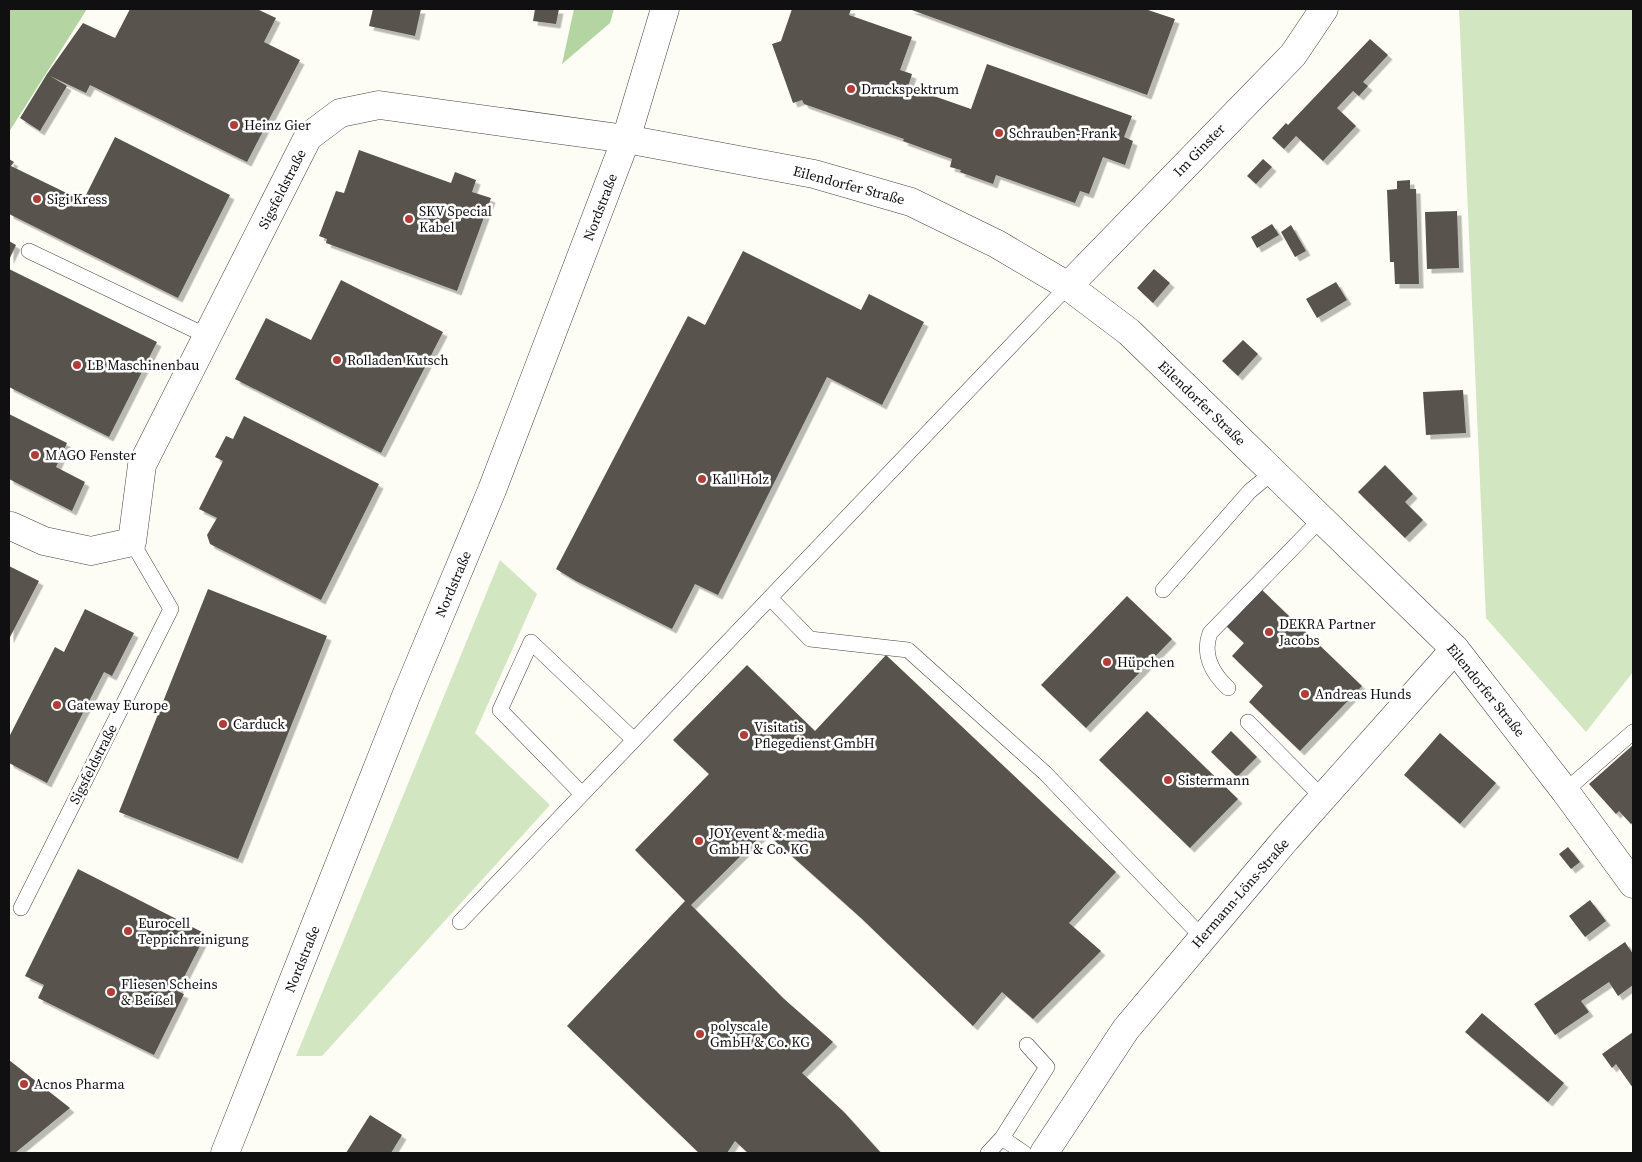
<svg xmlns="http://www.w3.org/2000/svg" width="1642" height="1162" viewBox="0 0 1642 1162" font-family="'Source Serif 4',serif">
  <defs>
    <filter id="shadow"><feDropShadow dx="4.5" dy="4.5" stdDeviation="0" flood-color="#0004"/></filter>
  </defs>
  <rect width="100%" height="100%" fill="#fefdf5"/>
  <path fill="#d1e6c1" d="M1459,9H1633V672L1586,732L1486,618Z
    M500,560L537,594L475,733L550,805L322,1056H296Z"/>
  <path fill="#b4d5a2" d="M9,9H87L9,132Z
    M574,9H614L610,23L562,64Z"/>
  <path fill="#58534e" filter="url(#shadow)" d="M130,9H257L276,18L264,42L300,60L247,162L90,85L86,93L50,76L67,86L40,131L20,118L47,74L83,23L115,38Z
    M373,9H421L415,36L369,26Z
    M535,9H559L556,24L533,21Z
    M792,9H851L849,15L912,37L900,70L912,74L908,87L971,109L987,64L1132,116L1124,137L1133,141L1125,165L1103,157L1089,194L1080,191L1075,203L996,175L993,184L960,172L961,170L950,167L952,159L903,141L904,139L804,104L802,100L793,103L772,44L781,41Z
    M909,9H1145L1175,19L1147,95Z
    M1370,39L1388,55L1363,82L1368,86L1359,96L1353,91L1337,108L1356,126L1323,161L1296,136L1284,149L1272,138L1286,123L1288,125Z
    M115,137L230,195L178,298L9,214V159L14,162L11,166L83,201Z
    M359,150L451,183L455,172L476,180L472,192L491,198L457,291L326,243L327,239L319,236L336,191L344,193Z
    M1263,159L1272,167L1256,184L1247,176Z
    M1410,180V189H1416L1419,284H1395L1394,262H1390L1387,190L1397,189V181Z
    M1457,211L1459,268L1427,269L1425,212Z
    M1272,224L1279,235L1257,248L1251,237Z
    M1291,225L1306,251L1295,257L1281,232Z
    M9,241L16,245L9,260Z
    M743,251L861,310L869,294L924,322L882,405L827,377L718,595L695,584L672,629L576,581L556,569L688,316L705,325Z
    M9,269L157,342L109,437L9,387Z
    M1154,269L1170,283L1153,303L1137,288Z
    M341,280L443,332L381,453L235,379L266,318L311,340Z
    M1336,282L1347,300L1317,318L1306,299Z
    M1243,340L1258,354L1238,376L1222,361Z
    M1463,390L1466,433L1426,435L1423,392Z
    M9,414L67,443L56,467L85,482L72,511L9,479Z
    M244,416L379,484L321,600L210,544L207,535L217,518L199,509L223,461L215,457L226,436L233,439Z
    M1385,465L1413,494L1405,502L1423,520L1405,538L1358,492Z
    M9,566L39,581L9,639Z
    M208,589L327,636L238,859L119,812Z
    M1261,589L1362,686L1300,751L1249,702L1263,686L1232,656L1244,643L1225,625Z
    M1127,596L1172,639L1086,728L1041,685Z
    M85,609L134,633L112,676L104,672L47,783L9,763V737L55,647L64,652Z
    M886,655L1116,872L1069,923L1101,951L1033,1019L1002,992L973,1026L861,918L765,832L691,905L783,998L833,1042L802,1073L844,1112L881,1153H748L735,1141L727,1153H699L567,1026L685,901L635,850L709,774L673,740L747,665L815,731Z
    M1147,711L1238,799L1190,848L1099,760Z
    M1231,731L1257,757L1237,777L1211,752Z
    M1440,733L1496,783L1460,824L1404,775Z
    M1633,745V822L1631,824L1619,811L1616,814L1589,784Z
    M1568,847L1580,862L1571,869L1559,854Z
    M78,869L206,934L177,991L184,994L154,1055L38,998L44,985L25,976Z
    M1590,900L1606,921L1585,937L1569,916Z
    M1625,942L1633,954V985L1618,996L1609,982L1581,1001L1589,1012L1555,1035L1534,1004Z
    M1482,1013L1564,1083L1548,1102L1465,1032Z
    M1633,1032V1088L1616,1064L1612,1068L1602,1054Z
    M9,1060L70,1108L15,1153H9Z
    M370,1115L402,1135L391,1153H346Z"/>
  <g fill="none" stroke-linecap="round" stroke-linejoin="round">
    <g stroke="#434343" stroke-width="16">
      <path id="service" d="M29,251L207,336
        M1163,590L1250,491L1273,472
        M770,598L810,639L908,650L1045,773L1202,937
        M1228,688C1212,673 1202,654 1210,633L1321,519
        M1248,722L1323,798
        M1565,791L1633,732
        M582,794L500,710L531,642L634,740
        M21,908L171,609L132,542
        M460,922L1068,286
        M1002,1138L1047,1067L1027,1045
        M988,1153L1002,1138L1024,1153"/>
    </g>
    <g stroke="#434343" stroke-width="29">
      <path id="minor" d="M1068,286L1293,55L1324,9
        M11,526L44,541L91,551L132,542L142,465L308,137L340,113L379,105L626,139
        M1044,1153L1126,1029L1286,839L1455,649"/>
    </g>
    <g stroke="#434343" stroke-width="29">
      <path id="tertiary" d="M626,139L814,174L911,202L997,244L1068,286L1129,332L1455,649L1565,791L1633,884
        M225,1153L406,696L492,490L626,139L665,9"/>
    </g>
    <use href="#service" stroke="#fff" stroke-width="15"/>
    <use href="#minor" stroke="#fff" stroke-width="28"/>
    <use href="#tertiary" stroke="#fff" stroke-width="28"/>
  </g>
  <g fill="#b23c37" stroke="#fff" stroke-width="2">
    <circle cx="851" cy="89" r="5"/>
    <circle cx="234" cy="125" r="5"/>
    <circle cx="999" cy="133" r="5"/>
    <circle cx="37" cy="199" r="5"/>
    <circle cx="409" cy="219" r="5"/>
    <circle cx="337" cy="360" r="5"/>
    <circle cx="77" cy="365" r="5"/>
    <circle cx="35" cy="455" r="5"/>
    <circle cx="702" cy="479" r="5"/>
    <circle cx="1269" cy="632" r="5"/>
    <circle cx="1107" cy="662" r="5"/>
    <circle cx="1305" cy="694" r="5"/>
    <circle cx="57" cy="705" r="5"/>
    <circle cx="223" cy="724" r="5"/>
    <circle cx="744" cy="735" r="5"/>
    <circle cx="1168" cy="780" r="5"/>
    <circle cx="699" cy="841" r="5"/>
    <circle cx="128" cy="931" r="5"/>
    <circle cx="111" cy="992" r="5"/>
    <circle cx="700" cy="1034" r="5"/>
    <circle cx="24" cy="1084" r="5"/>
  </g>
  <g text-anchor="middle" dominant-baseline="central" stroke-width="5" stroke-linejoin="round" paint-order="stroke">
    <g font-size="14" fill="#101010" stroke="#fff" text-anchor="start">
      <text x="861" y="89">Druckspektrum</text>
      <text x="244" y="125">Heinz Gier</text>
      <text x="1009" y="133">Schrauben-Frank</text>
      <text x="47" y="199">Sigi Kress</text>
      <text x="419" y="211">SKV Special<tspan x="419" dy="16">Kabel</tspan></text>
      <text x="347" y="360">Rolladen Kutsch</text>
      <text x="87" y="365">LB Maschinenbau</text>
      <text x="45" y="455">MAGO Fenster</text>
      <text x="712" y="479">Kall Holz</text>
      <text x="1279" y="624">DEKRA Partner<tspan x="1279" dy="16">Jacobs</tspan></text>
      <text x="1117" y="662">Hüpchen</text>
      <text x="1315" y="694">Andreas Hunds</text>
      <text x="67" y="705">Gateway Europe</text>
      <text x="233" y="724">Carduck</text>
      <text x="754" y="727">Visitatis<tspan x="754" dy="16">Pflegedienst GmbH</tspan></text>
      <text x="1178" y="780">Sistermann</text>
      <text x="709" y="833">JOY event &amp; media<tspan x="709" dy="16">GmbH &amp; Co. KG</tspan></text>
      <text x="138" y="923">Eurocell<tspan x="138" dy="16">Teppichreinigung</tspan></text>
      <text x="121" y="984">Fliesen Scheins<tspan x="121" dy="16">&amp; Beißel</tspan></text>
      <text x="710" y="1026">polyscale<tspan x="710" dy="16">GmbH &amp; Co. KG</tspan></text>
      <text x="34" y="1084">Acnos Pharma</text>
    </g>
    <g font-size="14" fill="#101010" stroke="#fff">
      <text transform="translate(1199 150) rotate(-46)">Im Ginster</text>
      <text transform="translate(849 185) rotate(15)">Eilendorfer Straße</text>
      <text transform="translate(282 189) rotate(-63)">Sigsfeldstraße</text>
      <text transform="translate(600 207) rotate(-69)">Nordstraße</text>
      <text transform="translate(1202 403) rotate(44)">Eilendorfer Straße</text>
      <text transform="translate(453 584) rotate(-67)">Nordstraße</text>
      <text transform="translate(1486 690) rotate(51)">Eilendorfer Straße</text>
      <text transform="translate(93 764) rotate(-63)">Sigsfeldstraße</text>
      <text transform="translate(1240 893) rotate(-49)">Hermann-Löns-Straße</text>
      <text transform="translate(302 959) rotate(-68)">Nordstraße</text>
    </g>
  </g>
  <rect width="1642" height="1162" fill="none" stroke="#101010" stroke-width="20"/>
</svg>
